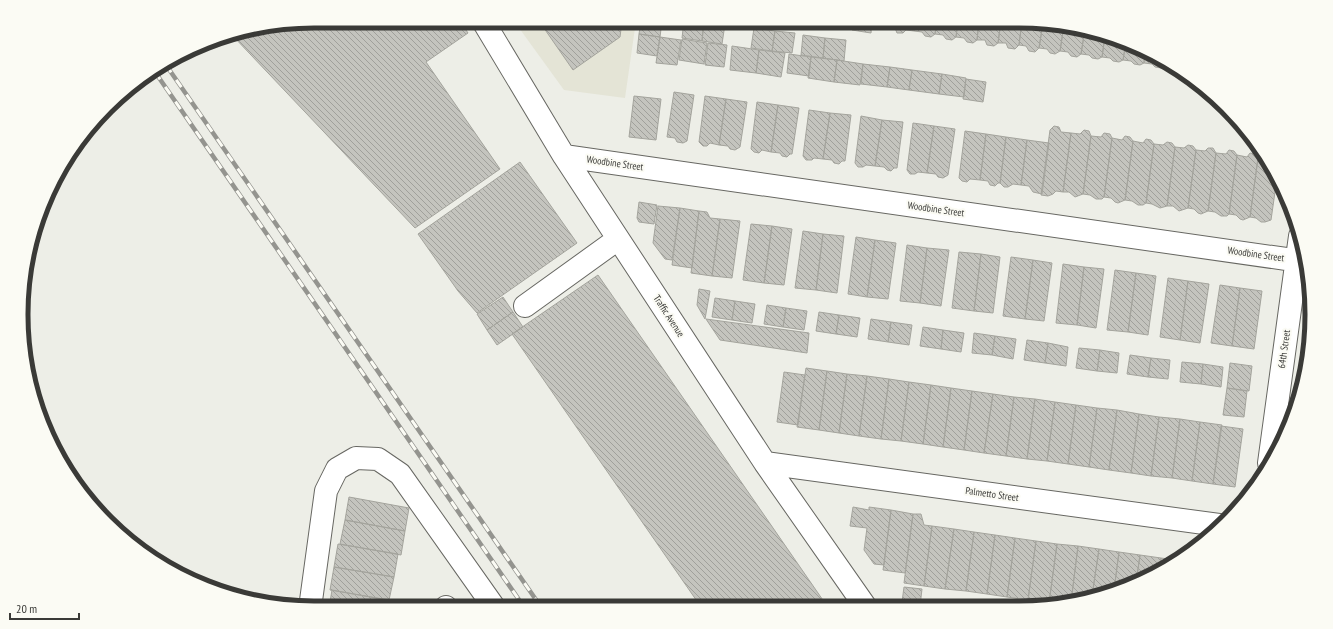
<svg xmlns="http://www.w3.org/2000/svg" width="1333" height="629" viewBox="0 0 1333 629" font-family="'PT Sans Narrow',sans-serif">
  <defs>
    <pattern id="building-back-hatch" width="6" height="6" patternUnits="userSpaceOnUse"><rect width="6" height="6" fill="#c4c4be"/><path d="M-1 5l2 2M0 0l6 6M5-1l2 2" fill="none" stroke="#a0a09b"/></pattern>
  </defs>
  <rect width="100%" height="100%" fill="#edeee7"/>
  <path fill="#e4e4d6" d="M514,21H636L625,98L564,90Z"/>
  <path fill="url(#building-back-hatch)" stroke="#a4a49d" d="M314,21H460L468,33L426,62L500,169L415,228L232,35Z
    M539,21H622L620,37L573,70Z
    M641,21H662L660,37L639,34Z
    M684,21H704L702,41L682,38Z
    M704,21L725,24L722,44L702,41Z
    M853,21H872L871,33L852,30Z
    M872,21H896L895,28L872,25Z
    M896,21H916L914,31L906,30L903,33H897L895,28Z
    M916,21H937L935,34L931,37L925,36L922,32L914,31Z
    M937,21H958L956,37L952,40L946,39L943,35L935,34Z
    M958,21H979L977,40L973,43L967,42L964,38L956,37Z
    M979,21H1001L998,43L994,46L987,45L985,40H977Z
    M1001,21H1022L1019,45L1015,49L1008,48L1006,43H998Z
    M1022,21L1043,23L1039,48L1035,52L1029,51L1026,46L1019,45Z
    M1043,23L1064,25L1060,51L1055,54L1050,53L1047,49L1039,48Z
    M1064,25L1076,27L1085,29L1081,54L1077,57L1071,56L1068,52L1060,51Z
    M754,28L775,31L772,51L751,48Z
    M1085,29L1105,36L1102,57L1098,59L1092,58L1089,55L1081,54Z
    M775,31L795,33L792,53L772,51Z
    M639,34L660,37L657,56L637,53Z
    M803,35L825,38L823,58L801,55Z
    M1105,36L1126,42L1123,60L1119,62L1113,61L1110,58L1102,57Z
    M660,37L681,40L677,65L656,63Z
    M825,38L846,40L844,61L823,58Z
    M682,39L707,43L704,64L679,60Z
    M1126,42L1145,51L1144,63L1140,65L1134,64L1131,61L1123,60Z
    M708,43L727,45L724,67L705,65Z
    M732,46L759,50L756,73L730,70Z
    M759,50L785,53L781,77L756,73Z
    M1145,51L1165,62V65L1161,68L1155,67L1152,64L1144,63Z
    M789,54L811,57L809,76L787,73Z
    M811,57L837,60L834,82L808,78Z
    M837,60L863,64L860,85L834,82Z
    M1165,62L1182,71L1176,70L1173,66L1165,65Z
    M863,64L890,67L887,87L861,84Z
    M890,67L912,70L909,90L887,87Z
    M912,70L942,74L939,94L909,90Z
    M942,74L966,78L964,97L939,94Z
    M966,79L986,82L983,102L963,99Z
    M674,92L694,95L687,141L683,143L677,142L675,138L667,137Z
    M634,96L661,99L656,140L629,137Z
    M705,96L726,99L719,145L710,143L707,146H703L699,142Z
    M726,99L747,102L740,147L735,150L730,149L728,146L719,145Z
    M757,102L778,105L771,152L762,150L759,153L754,152L751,149Z
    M778,105L799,108L792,154H790L787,157L782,156L780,153L771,152Z
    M809,110L830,113L823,159L814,158L812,160H806L803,156Z
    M830,113L851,115L845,161H842L839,164L834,163L832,160L823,159Z
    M861,116L882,120L875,166L866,165L863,167H858L855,163Z
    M882,120L903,122L897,168H894L891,171L887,170L884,167L875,166Z
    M913,123L934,126L927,173L918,172L915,174H910L907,170Z
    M934,126L955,129L948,175L943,178L938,177L936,174L927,173Z
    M1054,126L1059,127L1061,132L1071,133L1063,192L1056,191L1053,194L1048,196L1041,195L1050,130Z
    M1084,130L1089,131L1091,136L1083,194L1075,197L1069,192H1063L1071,133L1080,134Z
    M965,131L986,134L980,180L970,179L967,182L962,181L959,178Z
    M1104,133L1110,134L1112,138L1104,197L1102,199H1096L1090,195L1083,194L1091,136L1101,137Z
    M986,134L1006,137L1000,183H998L995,186L990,185L988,181L980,180Z
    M1125,136L1130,137L1133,141L1125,200L1118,203L1115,202L1111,198L1104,197L1112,138L1122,140Z
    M1006,137L1027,140L1021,185L1013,184L1008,187H1004L1000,183Z
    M1146,139L1151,140L1154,144L1146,203L1143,205H1138L1132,201L1125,200L1133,141L1143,143Z
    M1027,140L1049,143L1042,194L1033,192L1029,186L1021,185Z
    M1167,142L1172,143L1175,147L1167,206L1160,208L1152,204L1146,203L1154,144L1163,145Z
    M1188,145L1193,146L1196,150L1188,208L1179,211L1173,206H1167L1175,147L1184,148Z
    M1208,148H1213L1216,153L1208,211L1201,214L1198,213L1194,209L1188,208L1196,150L1205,151Z
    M1229,150L1234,151L1237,155L1229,214L1227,216H1221L1215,212L1208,211L1216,153L1226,154Z
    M1250,153L1255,154L1258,158L1250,217L1243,220L1240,219L1236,215L1229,214L1237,155L1247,157Z
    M1258,158L1267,159L1277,178L1271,220L1265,222H1261L1256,218L1250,217Z
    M520,162L577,243L477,313L458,291L418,234Z
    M639,202L657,205L654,224L639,222L637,218Z
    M658,206L680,208L672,260L665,259L653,243Z
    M680,208L699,211L692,268L672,265Z
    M699,211L707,212L710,218L720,219L712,276L691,273Z
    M720,219L740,221L732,278L712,276Z
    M751,224L772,226L764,283L743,280Z
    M772,226L792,229L784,285L764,283Z
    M803,231L823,234L816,290L795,288Z
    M823,234L844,236L837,293L816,290Z
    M856,237L875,240L867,297L848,294Z
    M875,240L896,243L888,299L867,297Z
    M907,245L927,248L920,303L900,301Z
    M927,248L949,250L941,306L920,303Z
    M959,252L981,254L974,311L952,308Z
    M981,254L1000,257L993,313L974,311Z
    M1011,257L1033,260L1025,319L1003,316Z
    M1033,260L1052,263L1044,321L1025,319Z
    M1063,264L1084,267L1077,325L1056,323Z
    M1084,267L1104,269L1096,328L1077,325Z
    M1115,270L1136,273L1128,332L1107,330Z
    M1136,273L1156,276L1148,335L1128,332Z
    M598,275L827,606L701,607L512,334Z
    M1168,278L1188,281L1180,340L1160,337Z
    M1188,281L1209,284L1200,343L1180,340Z
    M1220,285L1240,288L1232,346L1211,343Z
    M1240,288L1262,291L1254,349L1232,346Z
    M699,289L710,291L705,319L697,305Z
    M503,297L513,312L487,330L477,314Z
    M715,298L735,301L732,320L712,317Z
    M735,301L755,304L752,323L732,320Z
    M767,305L786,308L783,327L764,324Z
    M786,308L807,311L804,330L783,327Z
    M513,312L523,327L497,345L487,330Z
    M819,312L839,315L836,334L816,331Z
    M839,315L860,318L857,337L836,334Z
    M706,319L809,333L807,353L720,340Z
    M871,319L891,322L888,342L868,339Z
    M891,322L912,325L909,345L888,342Z
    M923,327L943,330L941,349L920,346Z
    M943,330L964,333L961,352L941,349Z
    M974,333L995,336L992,355L972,353Z
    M995,336L1016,339L1013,359L992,355Z
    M1027,340L1048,343L1045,363L1024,360Z
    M1048,343L1068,347L1066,366L1045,363Z
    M1079,348L1100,350L1097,371L1076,368Z
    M1100,350L1119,353L1117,373L1097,371Z
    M1130,355L1151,358L1148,377L1127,374Z
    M1151,358L1170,360L1168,379L1148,377Z
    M1182,362L1203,364L1201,384L1180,382Z
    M1230,363L1252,366L1249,391L1227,388Z
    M1203,364L1223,367L1221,387L1201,384Z
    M806,368L827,371L819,430L797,427Z
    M827,371L847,374L839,433L819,430Z
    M784,372L805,375L798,425L777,422Z
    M847,374L867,376L859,436L839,433Z
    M867,376L889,379L881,439L859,436Z
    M889,379L909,382L901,441L881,439Z
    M909,382L931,385L923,444L901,441Z
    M931,385L951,388L943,447L923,444Z
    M951,388L972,391L964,450L943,447Z
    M1227,388L1247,391L1244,417L1223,415Z
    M972,391L993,394L984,453L964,450Z
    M993,394L1014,397L1006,456L984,453Z
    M1014,397L1035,399L1027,459L1006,456Z
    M1035,399L1055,402L1047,461L1027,459Z
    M1055,402L1076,405L1068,464L1047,461Z
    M1076,405L1097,408L1089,467L1068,464Z
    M1097,408L1117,410L1109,470L1089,467Z
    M1117,410L1139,414L1131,473L1109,470Z
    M1139,414L1159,417L1151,476L1131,473Z
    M1159,417L1180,419L1172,478L1151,476Z
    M1180,419L1200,422L1192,481L1172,478Z
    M1200,422L1222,425L1213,484L1192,481Z
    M1221,426L1243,429L1235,487L1213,484Z
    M349,497L409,508L405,531L345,520Z
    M853,507L869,510V507L891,510L884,565L874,564L864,550L867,528L850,526Z
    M891,510L913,514L905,573L883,570Z
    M913,514H921L924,525L932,526L924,586L904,583Z
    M345,520L405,531L401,555L340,544Z
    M932,526L954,529L945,589L924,586Z
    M954,529L974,532L966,591L945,589Z
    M974,532L995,535L987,594L966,591Z
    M995,535L1015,538L1007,597L987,594Z
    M1015,538L1036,541L1028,600L1007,597Z
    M1036,541L1057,544L1049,603L1028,600Z
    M338,544L398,554L394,577L334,567Z
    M1057,544L1078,546L1071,602L1060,605L1049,603Z
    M1078,546L1099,549L1092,596L1071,602Z
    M1099,549L1119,552L1114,590L1092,596Z
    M1119,552L1140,555L1136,583L1131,586L1114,590Z
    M1140,555L1161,558L1160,569L1136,583Z
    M1161,558L1176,560L1160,569Z
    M334,567L394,577L389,600L330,590Z
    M904,587L922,589L920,606H905L902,602Z
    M332,590L392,601L391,608H329Z"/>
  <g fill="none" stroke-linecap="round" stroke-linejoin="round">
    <g stroke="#676762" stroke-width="24">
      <path id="minor" d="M483,21L564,156L765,463L865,606
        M564,156L1307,262
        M525,306L618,239
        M765,463L1219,525
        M1269,463L1300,236
        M310,608L326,491L337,469L356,458L378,459L400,474L494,607
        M446,608V607"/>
    </g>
    <use href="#minor" stroke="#fff" stroke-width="22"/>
    <g stroke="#94948f" stroke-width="4.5">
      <path id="rail" d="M166,65L541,607
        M155,72L524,607"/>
    </g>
    <use href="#rail" stroke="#fbfbf4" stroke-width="3" stroke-dasharray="9" stroke-linecap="butt"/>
  </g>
  <g text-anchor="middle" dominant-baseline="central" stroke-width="4" stroke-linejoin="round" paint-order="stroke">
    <g font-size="10" fill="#3a3a37" stroke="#fbfbf4">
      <text transform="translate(615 163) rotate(8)">Woodbine Street</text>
      <text transform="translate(936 209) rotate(8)">Woodbine Street</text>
      <text transform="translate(1256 254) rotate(8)">Woodbine Street</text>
      <text transform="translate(669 316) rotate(57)">Traffic Avenue</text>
      <text transform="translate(1284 349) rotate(-82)">64th Street</text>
      <text transform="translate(992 494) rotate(8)">Palmetto Street</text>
    </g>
  </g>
  <path d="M0 0H1333V629H0ZM314 28H1019A286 286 0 0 1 1305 314V315A286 286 0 0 1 1019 601H314A286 286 0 0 1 28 315V314A286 286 0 0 1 314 28Z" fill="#fbfbf4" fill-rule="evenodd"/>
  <path fill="none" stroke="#3a3a37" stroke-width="5" d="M314 28H1019A286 286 0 0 1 1305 314V315A286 286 0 0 1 1019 601H314A286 286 0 0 1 28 315V314A286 286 0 0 1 314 28Z"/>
  <path d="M10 613v6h69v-6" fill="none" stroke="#3a3a37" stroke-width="2"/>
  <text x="16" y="613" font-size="12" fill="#3a3a37" stroke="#fbfbf4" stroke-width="3" paint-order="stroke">20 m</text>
</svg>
